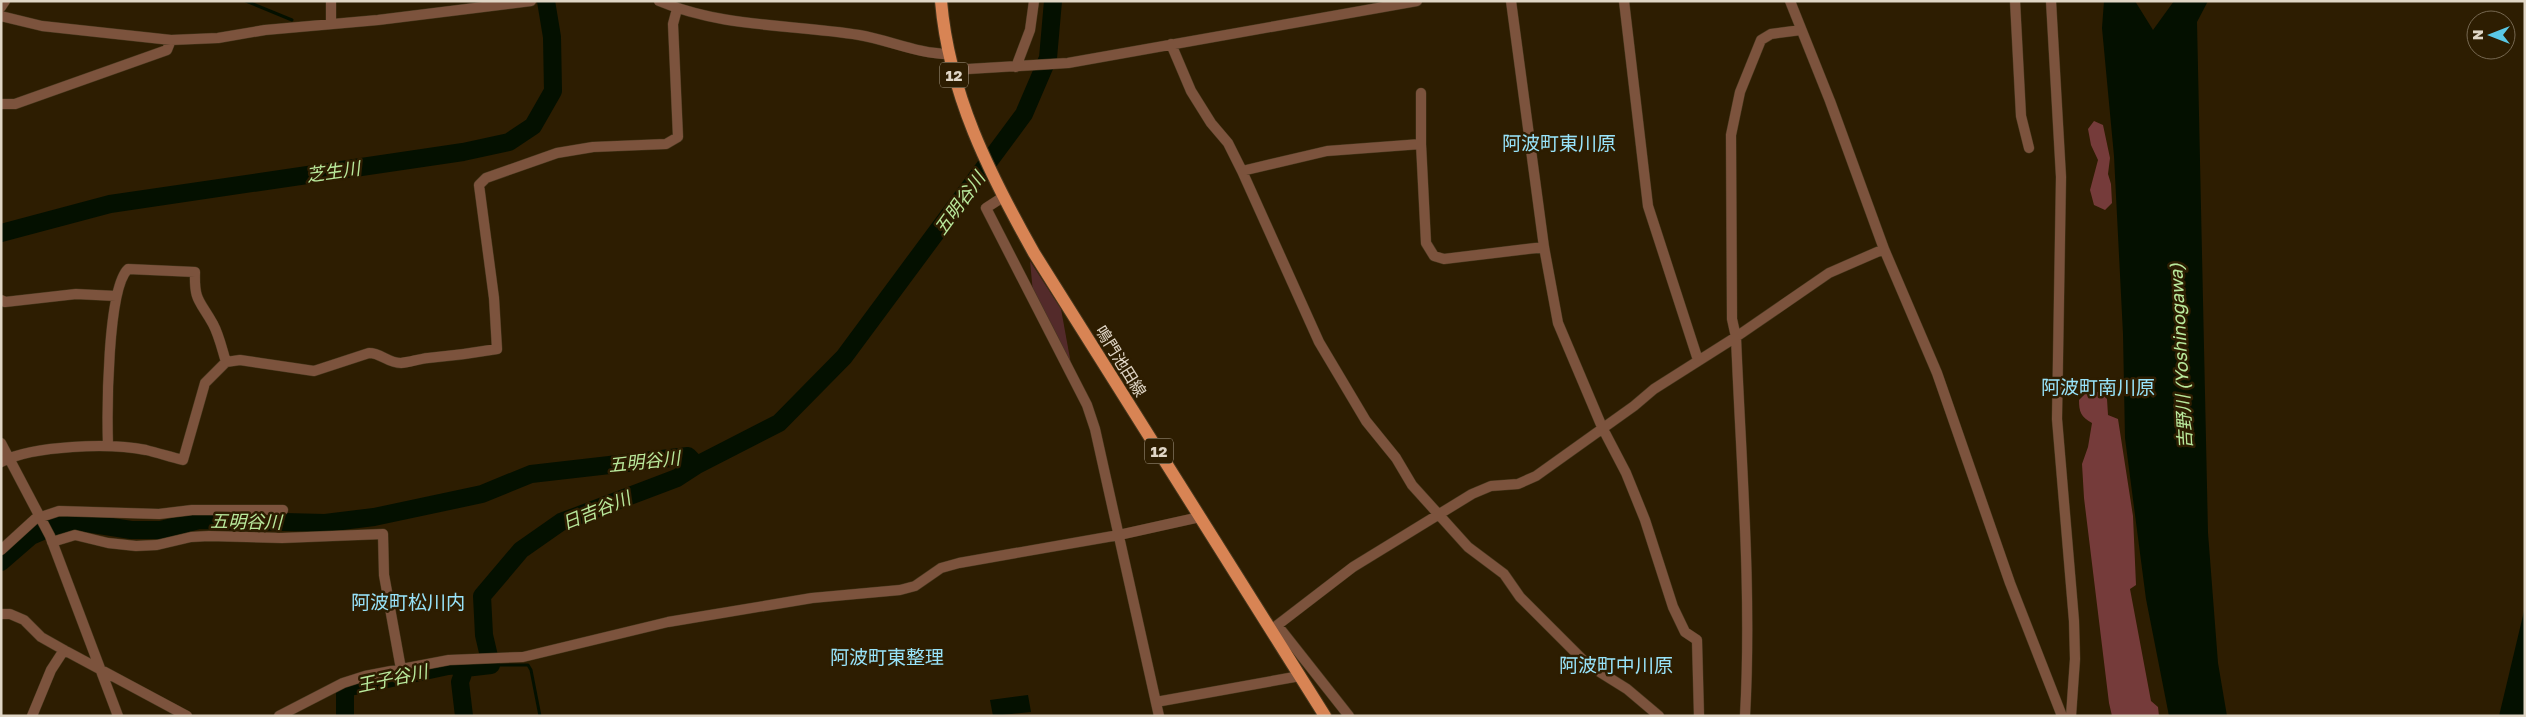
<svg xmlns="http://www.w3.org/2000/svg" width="2526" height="717" viewBox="0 0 2526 717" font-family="'Golos Text','Noto Sans JP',sans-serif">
  <rect width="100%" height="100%" fill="#2d1d01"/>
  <path fill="#532a2a" d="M1030,261L1061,309L1071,364L1033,293Z"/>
  <path fill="#753b3a" d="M2094,121L2103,125L2110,158L2108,174L2111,184L2112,203L2105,210L2094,205L2090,190L2098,160L2091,145L2088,129Z
    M2087,392H2100L2107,399L2108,415L2118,419L2133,516L2136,585L2130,589L2151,701L2158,707L2159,716H2112L2109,703L2084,498L2082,464L2088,447L2092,423C2081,417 2079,412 2079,400Z"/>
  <path fill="#041000" d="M2104,1H2135L2153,30L2174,1H2208L2197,22L2208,533L2218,663L2227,716H2169L2146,599L2125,438L2123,334L2114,156L2102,28Z
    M2525,607V716H2499Z
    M1028,695L1031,712L993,716L990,700Z"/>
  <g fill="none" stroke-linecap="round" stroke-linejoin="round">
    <path stroke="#041000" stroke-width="3" d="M246,1L292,20
      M491,665H528L531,670L540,716"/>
    <path stroke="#041000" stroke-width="18" d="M1,233L110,204L463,152L509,142L533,126L553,91L552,37L546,1
      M1,562L31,536L52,527L80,522L131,530H161L199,520L325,523L374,517L482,494L531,474L688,456L697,465
      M345,716V688L448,666L458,665L465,668
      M464,716L460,682L465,668L491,665L484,635L482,596L521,550L561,522L677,478L697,465L779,423L844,357L1024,114L1048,58L1053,1"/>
    <g stroke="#46371d" stroke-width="11">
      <path id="minor" d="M331,1V23
        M659,1C723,28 792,24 859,35C889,40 918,54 949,54
        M1511,1L1544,247L1558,323L1602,427L1626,473L1645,520L1673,607L1685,632L1697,640L1699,716
        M1624,1L1648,206L1698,360
        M2015,1L2021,116L2029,148
        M2051,1L2061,177L2057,419L2074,621L2075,659L2071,716
        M1,7L5,1
        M1,16L42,26L171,40L218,38L265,30L378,20L531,1
        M1171,44L1191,91L1211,123L1228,143L1242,171L1319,342L1366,421L1396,458L1412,485L1468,547L1504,574L1520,597L1587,664L1627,689L1659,716
        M1016,67L1030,30L1034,1
        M953,74L968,69L1068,63L1417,1
        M1,104H15L167,50L171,40
        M1421,144L1426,243L1434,256L1444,259L1544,247
        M1242,171L1327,151L1421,144V93
        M1003,197L986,208L1087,405L1095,429L1159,716
        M1884,249L1937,373L2010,583L2062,716
        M1,300L5,302L76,294L116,296
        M1,443L50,536L118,716
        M108,446C107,414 107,289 128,269L195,272C194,302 200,300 213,324C219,335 222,349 226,362
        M1,462C34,445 110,443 146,450C158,453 171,457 183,460L205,383L226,362L240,360L314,371L369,353C381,353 388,363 401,363C410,362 419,359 428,358C451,356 474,353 497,349L494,298L479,185L486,178L557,153L593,147L666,144L678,137L673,24L677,9
        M52,542L75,535L108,543L136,546L157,545L191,537L209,536L282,538L383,534L384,575L401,669
        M1,550L35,519L59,511L159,514L192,510H283
        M1,614H10L24,620L41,637L64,650L187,716
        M1278,626L1349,716
        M1271,630L1353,567L1472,494L1491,486L1518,484L1536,476L1634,406L1654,389L1736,337L1829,273L1884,249L1830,101L1790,1
        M1156,702L1300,676
        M32,716L51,670L64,650
        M279,716L343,683L365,676L449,660L523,657L668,622L812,598L900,590L915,586L941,568L959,563L1119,535L1200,517
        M1745,716C1752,590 1741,463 1736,337L1732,319L1731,135L1740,92L1761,40L1771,34L1801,30"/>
    </g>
    <g stroke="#46371d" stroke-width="14">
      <path id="major" d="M941,1C949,94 989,173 1034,253L1325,716"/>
    </g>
    <use href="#minor" stroke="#7c533d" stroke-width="10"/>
    <use href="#major" stroke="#d88454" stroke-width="12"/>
  </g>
  <g text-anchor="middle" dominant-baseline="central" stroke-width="5" stroke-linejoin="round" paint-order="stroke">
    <g fill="#2d1d01" stroke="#aa9e8b" stroke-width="1">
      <rect x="940" y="62.5" width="28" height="25" rx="4"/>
      <rect x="1145" y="438.5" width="28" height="25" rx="4"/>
    </g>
    <g font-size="15" font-weight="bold" fill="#e0d6c6">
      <text x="954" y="75">12</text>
      <text x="1159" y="451">12</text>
    </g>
    <g font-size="16" fill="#e0d6c6" stroke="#2d1d01">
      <text transform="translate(1121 361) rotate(58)">鳴門池田線</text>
    </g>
    <g font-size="18" font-style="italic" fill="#b9e99c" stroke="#2d1d01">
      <text transform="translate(333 171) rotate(-8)">芝生川</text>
      <text transform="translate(959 203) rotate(-54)">五明谷川</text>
      <text transform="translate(2180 356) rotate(-93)">吉野川 (Yoshinogawa)</text>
      <text transform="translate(644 461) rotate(-6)">五明谷川</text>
      <text transform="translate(596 510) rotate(-22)">日吉谷川</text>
      <text transform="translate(246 521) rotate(1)">五明谷川</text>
      <text transform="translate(392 678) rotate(-12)">王子谷川</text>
    </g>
    <g font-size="19" fill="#98e3f9" stroke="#2d1d01">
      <text x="1559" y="142">阿波町東川原</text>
      <text x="2098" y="386">阿波町南川原</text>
      <text x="408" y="601">阿波町松川内</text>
      <text x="887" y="656">阿波町東整理</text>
      <text x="1616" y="664">阿波町中川原</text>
    </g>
  </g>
  <rect width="2526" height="717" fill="none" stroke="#e0d6c6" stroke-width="5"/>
  <g transform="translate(2491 35) rotate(270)"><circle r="24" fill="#2d1d01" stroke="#756750"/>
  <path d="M0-4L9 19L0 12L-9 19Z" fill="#5ac8e6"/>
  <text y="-8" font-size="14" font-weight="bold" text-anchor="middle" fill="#e0d6c6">N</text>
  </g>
</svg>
